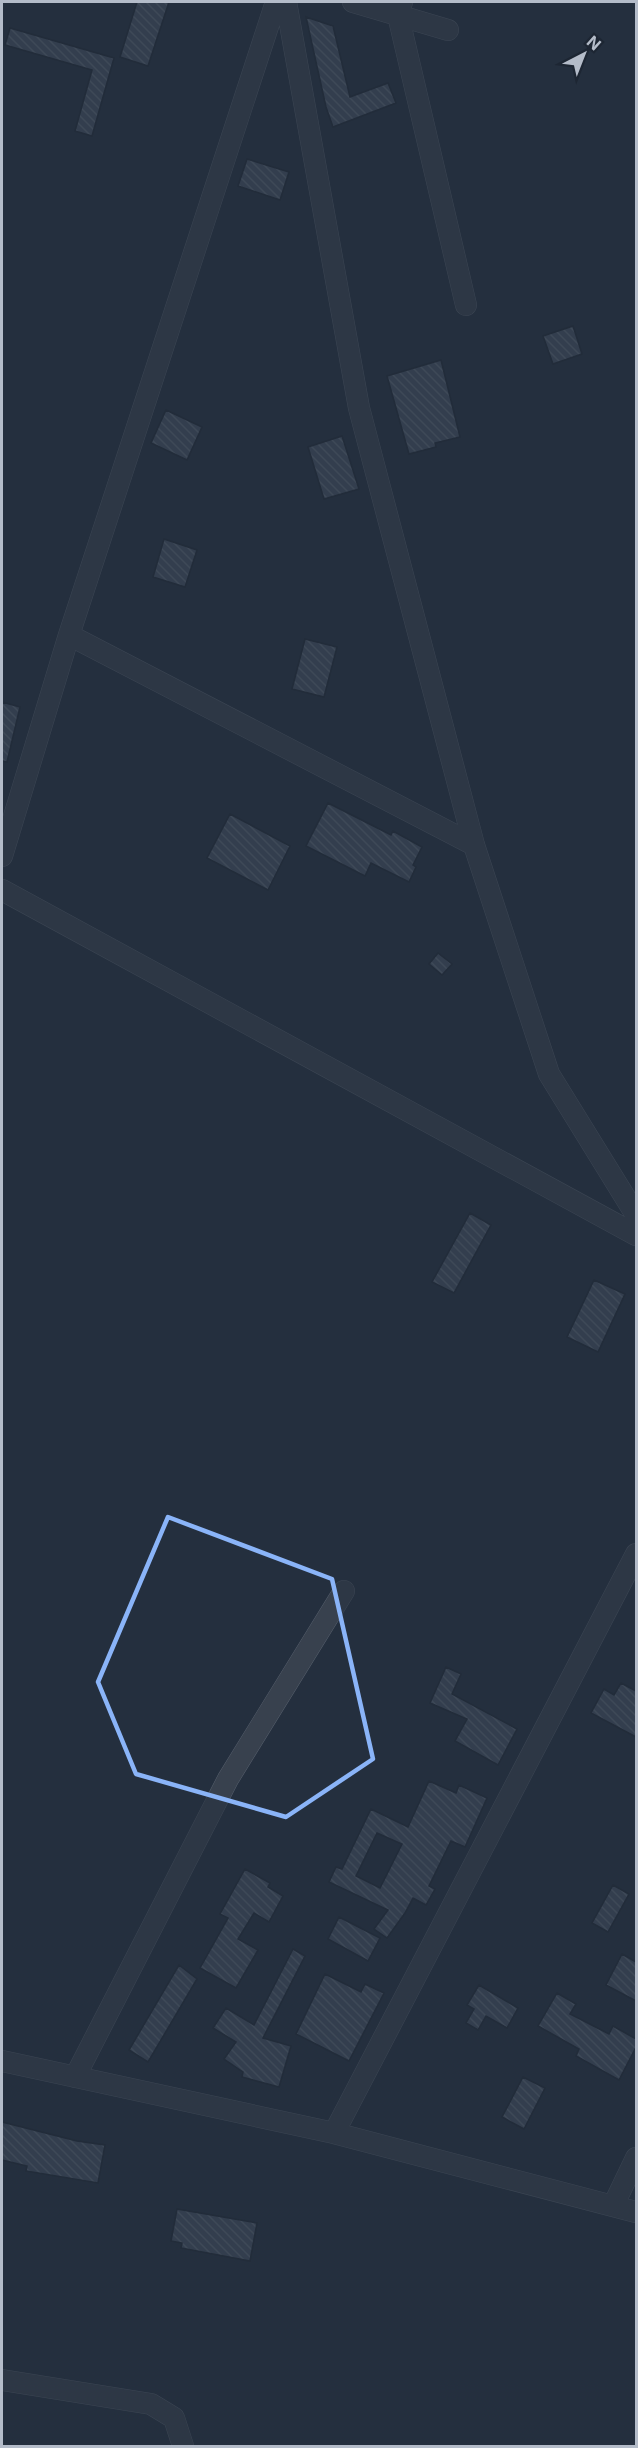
<svg xmlns="http://www.w3.org/2000/svg" width="638" height="2448" viewBox="0 0 638 2448" font-family="Inter,sans-serif">
  <defs>
    <pattern id="building-back-hatch" width="6" height="6" patternUnits="userSpaceOnUse" patternTransform="scale(1.5)"><rect width="6" height="6" fill="#455162"/><path d="M-1 5l2 2M0 0l6 6M5-1l2 2" fill="none" stroke="#5d6877"/></pattern>
  </defs>
  <rect width="100%" height="100%" fill="#242f3e"/>
  <path fill="url(#building-back-hatch)" stroke="#1f2835" stroke-width="1.5" fill-rule="evenodd" d="M137,2H169L148,66L120,57Z
    M306,17L333,26L350,97L388,83L396,103L333,127L326,107Z
    M10,28L114,58L92,136L75,131L92,70L5,45Z
    M247,159L289,172L280,200L238,186Z
    M573,326L582,354L553,364L543,336Z
    M441,360L460,437L435,443L436,447L409,454L387,376Z
    M166,410L202,427L187,460L151,443Z
    M342,436L359,489L324,499L308,447Z
    M164,539L197,550L185,587L153,577Z
    M305,639L337,647L324,697L292,689Z
    M2,702L20,707L7,762L2,761Z
    M328,803L391,835L393,831L422,847L413,865L416,867L409,882L371,863L365,876L306,846Z
    M230,814L290,846L268,890L207,858Z
    M438,953L452,964L442,975L429,964Z
    M470,1213L491,1225L454,1293L432,1282Z
    M594,1280L625,1294L598,1352L567,1337Z
    M446,1667L461,1674L452,1694L517,1729L498,1765L455,1741L467,1719L430,1703Z
    M621,1683L636,1691V1737L591,1713L604,1689L614,1695Z
    M429,1781L456,1793L459,1785L487,1798L465,1847L451,1841L429,1886L435,1889L426,1905L413,1898L405,1913L387,1938L374,1929L388,1910L329,1882L336,1867L342,1869L371,1809L408,1827ZM377,1833L402,1844L380,1888L356,1876Z
    M245,1869L270,1883L268,1887L283,1896L269,1922L254,1913L238,1939L258,1950L236,1988L200,1968L228,1918L220,1914Z
    M613,1885L629,1894L608,1932L592,1923Z
    M339,1917L380,1938L368,1961L328,1939Z
    M293,1949L305,1956L263,2038L291,2046L279,2087L242,2077L243,2072L224,2059L236,2042L213,2028L226,2008L254,2025Z
    M622,1954L636,1962V2001L606,1985Z
    M179,1965L197,1979L148,2062L129,2050Z
    M325,1974L361,1992L365,1984L384,1993L349,2061L296,2034Z
    M479,1985L518,2008L507,2028L486,2016L478,2030L466,2023L474,2009L467,2005Z
    M557,1993L576,2004L570,2014L609,2034L613,2026L636,2039V2047L619,2080L576,2056L579,2049L538,2026Z
    M523,2077L545,2088L524,2129L502,2117Z
    M2,2122L77,2141L105,2145L98,2183L26,2171L27,2166L2,2160Z
    M177,2209L257,2223L250,2261L181,2248L182,2243L171,2241Z"/>
  <g fill="none" stroke-linecap="round" stroke-linejoin="round">
    <g stroke="#565f6c" stroke-width="22">
      <path id="minor" d="M286,2L359,408L474,845L549,1074L636,1215
        M353,2L448,30
        M402,2L398,15L466,305
        M69,635L474,845
        M2,856L69,635L276,2
        M2,890L636,1235
        M2,2061L334,2133L636,2212
        M75,2077L228,1779L344,1591
        M334,2133L636,1554
        M613,2206L636,2158
        M2,2380L151,2404L174,2418L183,2446"/>
    </g>
    <use href="#minor" stroke="#38414e" stroke-width="21"/>
  </g>
  <path d="M0 0H638V2448H0ZM168,1517L332,1579L373,1759L286,1817L136,1774L98,1682Z" fill="#242f3e" fill-opacity=".55" fill-rule="evenodd"/>
  <path fill="none" stroke="#8ab4f8" stroke-width="4.5" stroke-linejoin="round" d="M168,1517L332,1579L373,1759L286,1817L136,1774L98,1682Z"/>
  <rect width="638" height="2448" fill="none" stroke="#b4bcc9" stroke-width="6"/>
  <g transform="translate(584 54) rotate(42)" stroke="#1d2633" stroke-width="4.5" paint-order="stroke">
  <path d="M0-4.5L10 22L0 15L-10 22Z" fill="#b4bcc9"/>
  <text y="-9" font-size="16" font-weight="bold" text-anchor="middle" fill="#b4bcc9">N</text>
  </g>
</svg>
